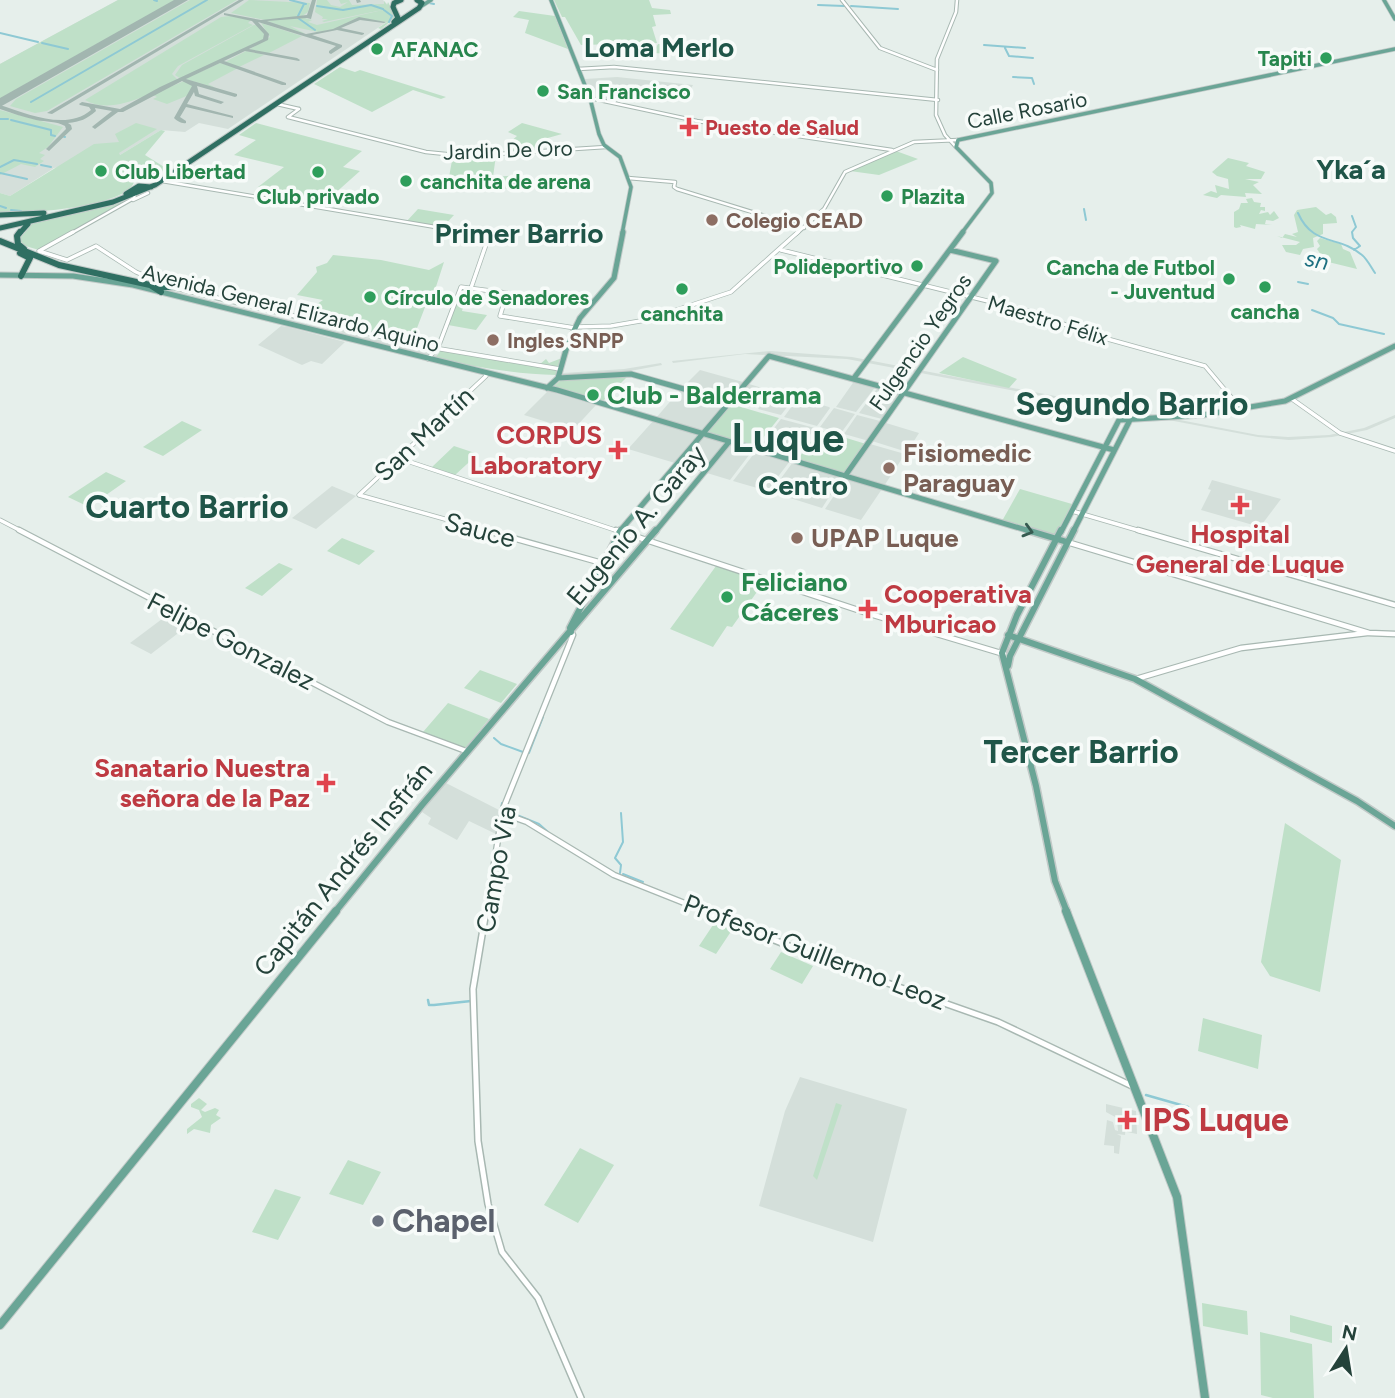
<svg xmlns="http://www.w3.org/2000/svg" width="1395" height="1398" viewBox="0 0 1395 1398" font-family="Figtree,sans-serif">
  <rect width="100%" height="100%" fill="#e6efeb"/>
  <path fill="#d4dfda" d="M118,0H383L390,7L386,8L391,16L388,21L228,129L199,123L185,132L161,130L120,155L54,168L10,196L0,193V64Z
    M617,77L693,85L688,94L619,86L612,102L593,98L585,79Z
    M0,242L77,267L308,320L362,336L472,363L563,373L624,369L661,363L662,365L625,372L563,375L471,365L360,338L306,322L59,264L0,245Z
    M281,326L288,327L345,342L322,364L311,361L302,365L258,345Z
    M770,351L852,357L1258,435L1288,437L1329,435L1364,428L1395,415V418L1367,430L1332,437L1289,440L1258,437L847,359L745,354L673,363L672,361Z
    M700,370L743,382L744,383L730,400L683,387Z
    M855,380L876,386L856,412L836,407Z
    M749,384L769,390L755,408L732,401Z
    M879,386L901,392L882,419L859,413Z
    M680,390L726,402L703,432L656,418Z
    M548,391L596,405L573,430L524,415Z
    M773,391L795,397L781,415L758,409Z
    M798,398L829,407L830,408L817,426L784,417Z
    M834,408L855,414L841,433L820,427Z
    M857,415L880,421L869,441L844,434Z
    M781,419L815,428L792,459L758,449Z
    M654,420L700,434L675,463L628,449Z
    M886,423L919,433L907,452L872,441Z
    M704,436L727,442L702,472L679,464Z
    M730,443L753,450L730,480L707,473Z
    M870,444L905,454L884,486L848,476Z
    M756,451L790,461L767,491L733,481Z
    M793,462L842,477L822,508L771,492Z
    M846,478L882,489L861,520L825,509Z
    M1212,480L1281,499L1260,527L1201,510L1211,490L1208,489Z
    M332,486L356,496L316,529L292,518Z
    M170,613L190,624L151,654L130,643Z
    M446,783L499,810L496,834L469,821L457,840L428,824L431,818L422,812Z
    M800,1077L907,1109L873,1242L759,1206L785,1111Z
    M1106,1104L1136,1111L1137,1134L1127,1132L1126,1123L1125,1135L1117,1134L1121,1136L1119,1154L1114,1153V1146L1104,1145L1107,1120L1113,1122L1115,1130L1118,1131L1117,1118L1106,1112Z"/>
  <path fill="#bfe0c8" d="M118,0H176L0,99V64Z
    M190,0H237L47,111L35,113L10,106L16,99Z
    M249,0L310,3L308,12L301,17L312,20L308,22L317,25L387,9L324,22L322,21L328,19H322L323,17L315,12L317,0H327L331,5L340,7L348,2L341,4L339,0H349L352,5L384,4V1L387,5L388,2L396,17L381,29L378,28L387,22L357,18L334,29L318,32L290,26L304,33H298L265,20L231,13Z
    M554,0H649L652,8L670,10L671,14L653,15L656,26L652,27L657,43L581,45L565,17H562Z
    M519,11L555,16L568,49L525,33L529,20L513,17Z
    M230,16L251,20L248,23L253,25L178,66L172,74L178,80C152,93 112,116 85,100L221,17Z
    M261,23L302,36L267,54L257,53L264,55L239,67L225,62L246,51L256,53L250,49L270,37Z
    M254,25L260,26L266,36L264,40L181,79L175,75L182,65Z
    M658,44L733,47L724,57L653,53Z
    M220,63L238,68L208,84L216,88L185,79Z
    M340,67L355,72L360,70L446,97L441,99L413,90L372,112L314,84Z
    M184,81L193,85L189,95L167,104L153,99L157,97L153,95L156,93Z
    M0,110L63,127L48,147L39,153L45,155L40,159L44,161L35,167L21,164L0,175Z
    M136,123L157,129L119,153L120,155L161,130L165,131L145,155L169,170L165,172L154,169L143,175L154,179L134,182C125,208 25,213 0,214V193L10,196L94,144L119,142L115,134Z
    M256,123L362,151L343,167L360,171L323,204L258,187L284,167L234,155L256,140L239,135Z
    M522,123L562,134L537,141L539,150L512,152L510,142L517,136L508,132Z
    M896,151L918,159L879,175L850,171Z
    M453,155H496L493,177L518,175L521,189L437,188L449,177Z
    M1228,158L1249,163L1246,166L1265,172L1261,179H1245L1259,182L1253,185L1262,194L1245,193L1246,197L1221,195L1217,198L1203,195L1211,191L1217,193L1215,185L1229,189L1228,179L1217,176L1212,172Z
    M1252,198L1254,202L1261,203L1260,207H1265V211L1261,210L1259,214L1268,212L1270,215L1274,211L1279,218L1273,221L1266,220L1265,224L1272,225L1256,224L1255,229L1240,225L1241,227L1236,228L1234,227V212L1239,209L1241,203H1248L1246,199Z
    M121,201L124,202L39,250L22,245L20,238L33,223Z
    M1316,207L1326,215L1331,213L1336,217L1337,223L1323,224V234L1313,238L1314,247L1303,249L1300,255L1286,252L1282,245H1296L1300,242L1277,236L1282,238L1285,234L1297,237L1292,234L1298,232L1294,215L1297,210Z
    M418,209L454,215L442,228L406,222Z
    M1320,238L1341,244L1343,249L1350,252L1357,269L1320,260L1321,255L1317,249L1320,246L1317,241Z
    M333,255L381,260L429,270L444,262L433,296L427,302L412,341L309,317L313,308L317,307L314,306L323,300L297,295L317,272L316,267L327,263Z
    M462,288L468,289L462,311L487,315L476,330L448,325Z
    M441,350L539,365L546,359L549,363L562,358L556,375C516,374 477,367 438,359L436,357Z
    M963,357L1017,379L1009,388L939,373Z
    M629,375L602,402L552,388L561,380Z
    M731,404L779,418L755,448L706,433Z
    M182,421L202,430L163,456L143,447Z
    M820,430L866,444L844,474L797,460Z
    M454,446L478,454L455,475L432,467Z
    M106,472L126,481L89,507L68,497Z
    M1020,489L1072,504L1055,537L1002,521Z
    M342,538L375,551L359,565L327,551Z
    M279,563L293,569L262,596L245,588Z
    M716,566L764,582L732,627L727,626L713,647L670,629Z
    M480,670L517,684L501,703L464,688Z
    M448,703L489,719L465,748L423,732Z
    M1285,823L1341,860L1320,992L1270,976L1261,962Z
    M715,922L732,930L716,954L699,946Z
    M781,952L813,966L802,984L770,969Z
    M1203,1018L1262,1035L1258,1069L1198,1051Z
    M199,1098L207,1104L201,1110L205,1112L215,1108L219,1110L216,1115L221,1118L211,1125L210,1133L194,1129L187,1134V1129L202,1117L199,1110L191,1107V1104Z
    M836,1103L842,1105L817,1180L813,1176Z
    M580,1148L614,1165L578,1223L544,1205Z
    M348,1160L381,1172L363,1205L329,1194Z
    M275,1189L301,1197L278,1240L252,1232Z
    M1202,1303L1247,1311L1248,1335L1203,1326Z
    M1290,1315L1332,1326V1343L1290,1332Z
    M1260,1332L1312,1344L1314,1398H1273L1261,1395Z"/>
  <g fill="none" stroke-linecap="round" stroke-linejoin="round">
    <path stroke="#8ec9d4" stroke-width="2" d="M154,0L157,1
      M290,0L306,4
      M429,3L434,4
      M818,5L844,6
      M317,6L343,10L371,5L383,9
      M851,6L898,9
      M384,10L392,16L389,22
      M298,16L304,4
      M298,18L315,30
      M0,33L38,42
      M42,43L68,49
      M984,45L1025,48
      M1005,48L1009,56L1033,58
      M1013,77L1032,78L1034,84
      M31,102L207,0
      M0,119H8
      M11,120L51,130V135L55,136
      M62,136L65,137
      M41,165L51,167
      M0,167L14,160L37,164
      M0,173L27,179
      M0,206L6,208
      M1084,209L1086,220
      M11,210L21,211
      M1298,213C1313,247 1339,235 1362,255C1367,259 1371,267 1375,273
      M1352,216L1356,227L1352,232L1353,238L1360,246L1354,250
      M1298,282L1308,284
      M1312,310L1333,318L1339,324L1384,334
      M494,738L501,744L523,752
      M529,753L543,717
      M505,810L539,824L548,832
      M498,824L502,803
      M620,873L621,865L615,858L623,842L621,813
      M623,874L643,882"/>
    <path stroke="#8ec9d4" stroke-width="2.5" d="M428,1000L429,1005H434L471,1001
      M1146,1095L1188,1107"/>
    <path fill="#a2b6b0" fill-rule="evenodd" d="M239,0H244L52,114L47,113Z
      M312,0H316L311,19L307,18L267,21L306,34L333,29L359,17L386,22L384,23L360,20L341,28L364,33V34L362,35L337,30L312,35L342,45V47L331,54L329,53V51L336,46L258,22L269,34L268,40L249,49L297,58L300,60L299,61L245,51L224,61L286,83V85H282L220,63L186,79L237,94V96L235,97L197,86L199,94L224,102L221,104L195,96L194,92L187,104L233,116V118L186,107L180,117L186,121V123C182,124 177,121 174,118L192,86L182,81L123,112H118L95,129L92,127L93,126L112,111L95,108L96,111C87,119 80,122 68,123L71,125L72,129L49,151L46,149L66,129L65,126C57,121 46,122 36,120C23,117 12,113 0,109V105C27,114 67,131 91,110L89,107L80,105L79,104L82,102L120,109L160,87L263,39L264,34L252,21L224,15V13L261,20L307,15Z
      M356,0H360L361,2L357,3Z"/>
    <path fill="#a2b6b0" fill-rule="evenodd" d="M174,0H188L0,107V98Z"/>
    <g stroke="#a8b8b2" stroke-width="4.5">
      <path id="minor-far3" d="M842,0L880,48L937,70
        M578,69L614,67L938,100
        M590,98L697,121L892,150
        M277,104L299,109
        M288,117L426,152L465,156L606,147
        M288,117L299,109
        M956,147L945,135L936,115L937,59L956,12L957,0
        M628,178L675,182L674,187L677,189L804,228
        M162,181L477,234
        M133,200L148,193
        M70,234L134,198L135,194
        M796,234L824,209L845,172L914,142L958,140"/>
    </g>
    <g stroke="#a8b8b2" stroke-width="5">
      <path id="minor-far2" d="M73,232L39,251L67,260L96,246L136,272L171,287L417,345L560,369
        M467,232L489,236L471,288
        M781,250L1036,313L1086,333L1205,366L1241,409
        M576,327L611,326L646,320L731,292L798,232
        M428,359L439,345L461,287L507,293L500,316L575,328
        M485,372L486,376L359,495L491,532
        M1292,399L1340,433L1395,451
        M398,458L621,532
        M1072,511L1144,532
        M0,520L23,532"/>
    </g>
    <g stroke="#a8b8b2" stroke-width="7">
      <path id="minor-far1" d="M19,530L388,722L466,751
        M484,530L602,563
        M616,530L870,614L1004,654
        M1138,530L1395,605
        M1067,542L1369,633L1395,634
        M1136,679L1241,648L1367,633
        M502,813L527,822L614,875L707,912
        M486,912L503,809L573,635L571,632"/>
    </g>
    <g stroke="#a8b8b2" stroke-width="8">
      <path id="minor" d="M486,911L473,989L478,1141L488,1204L502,1252L538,1298L581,1398
        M702,911L839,966L998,1022L1132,1086"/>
    </g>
    <g stroke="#c2cac8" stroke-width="5">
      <path id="major-far3" d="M551,0L590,98L599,134L604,145L620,157L631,187L622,234
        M1384,0L1395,19
        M420,7L431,0
        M961,234L992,193L991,183L956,147L958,140L1395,49"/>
    </g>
    <g stroke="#c2cac8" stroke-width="7">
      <path id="major-far2" d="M0,275L73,276L133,285L557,390L1033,532
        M558,378L568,343L580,318L614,278L623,232
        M854,378L963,232
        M547,388L558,378L631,374L730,402
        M845,476L996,261L950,250
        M619,532L769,356L1114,450
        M655,532L729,442
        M1061,532L1119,420L1203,415L1285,401L1395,346
        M1073,532L1130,420"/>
    </g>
    <g stroke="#c2cac8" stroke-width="9">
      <path id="major-far1" d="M1027,530L1067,542
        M1061,530L1017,615L1002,653L1036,786L1055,881L1067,912
        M571,632L570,628L621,530
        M1008,635L1135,679L1357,801L1395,826
        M1008,666L1010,656L1074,530
        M335,912L422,805L656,530"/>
    </g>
    <g stroke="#c2cac8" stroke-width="10">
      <path id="major" d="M1066,911L1177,1197L1205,1398
        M0,1325L336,911"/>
    </g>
    <g stroke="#c2cac8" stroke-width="7">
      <path id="highway-far1" d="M417,0L422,3L419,8
        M393,7L398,18L394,22
        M393,7L394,3L401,0
        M126,194L139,186L151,187
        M0,215L44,213
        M0,228L113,202L155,185L419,8
        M19,234L28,224"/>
    </g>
    <g stroke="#c2cac8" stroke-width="8">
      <path id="highway" d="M20,232L17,236L18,244L24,249
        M0,241L59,265L150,285L161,292
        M20,253L30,258L21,276
        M156,287H171"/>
    </g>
    <use href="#minor-far3" stroke="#fff" stroke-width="2.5"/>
    <use href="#minor-far2" stroke="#fff" stroke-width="3.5"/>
    <use href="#minor-far1" stroke="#fff" stroke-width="4.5"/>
    <use href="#minor" stroke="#fff" stroke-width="5"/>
    <use href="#major-far3" stroke="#6aa596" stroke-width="3.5"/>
    <use href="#major-far2" stroke="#6aa596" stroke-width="5"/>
    <use href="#major-far1" stroke="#6aa596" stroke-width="6"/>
    <use href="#major" stroke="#6aa596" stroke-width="8"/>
    <use href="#highway-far1" stroke="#2f6f62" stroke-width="5"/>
    <use href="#highway" stroke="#2f6f62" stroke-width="6"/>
  </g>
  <defs><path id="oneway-chevron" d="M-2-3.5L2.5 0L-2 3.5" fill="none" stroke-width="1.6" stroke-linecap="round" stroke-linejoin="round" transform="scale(1.75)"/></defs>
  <use stroke="#365b51" href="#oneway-chevron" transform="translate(1028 531) rotate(16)"/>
  <g fill="#2e9e5b" stroke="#f7fbf9" stroke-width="2.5">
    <circle cx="377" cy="49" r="7"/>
    <circle cx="1326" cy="58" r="7"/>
    <circle cx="543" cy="91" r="7"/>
    <circle cx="101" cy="171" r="7"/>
    <circle cx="318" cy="172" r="7"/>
    <circle cx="406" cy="181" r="7"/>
    <circle cx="887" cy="196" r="7"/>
    <circle cx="917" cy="266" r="7"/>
    <circle cx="1229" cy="279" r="7"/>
    <circle cx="1265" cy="287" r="7"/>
    <circle cx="682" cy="289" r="7"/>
    <circle cx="370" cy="297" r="7"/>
    <circle cx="593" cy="395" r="7"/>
    <circle cx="727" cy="597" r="7"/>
  </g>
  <g fill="#e0444e" stroke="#f7fbf9" stroke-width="2.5">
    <path d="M685.5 116.5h7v7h7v7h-7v7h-7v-7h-7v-7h7z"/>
    <path d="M614.5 439.5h7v7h7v7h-7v7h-7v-7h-7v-7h7z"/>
    <path d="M1236.5 494.5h7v7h7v7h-7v7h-7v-7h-7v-7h7z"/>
    <path d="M864.5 598.5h7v7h7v7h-7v7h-7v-7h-7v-7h7z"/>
    <path d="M322.5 772.5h7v7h7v7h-7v7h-7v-7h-7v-7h7z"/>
    <path d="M1123.5 1109.5h7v7h7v7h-7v7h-7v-7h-7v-7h7z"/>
  </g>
  <g fill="#8d6e63" stroke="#f7fbf9" stroke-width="2.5">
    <circle cx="712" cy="220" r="7"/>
    <circle cx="493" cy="340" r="7"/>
    <circle cx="889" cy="468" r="7"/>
    <circle cx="797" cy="538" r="7"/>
  </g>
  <circle fill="#6b7280" stroke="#f7fbf9" stroke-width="2.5" cx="378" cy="1221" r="7"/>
  <g text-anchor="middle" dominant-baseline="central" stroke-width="7" stroke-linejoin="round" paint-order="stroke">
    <g font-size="21" font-weight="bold" fill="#27864d" stroke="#f7fbf9" text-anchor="start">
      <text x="391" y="49">AFANAC</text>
      <text x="1312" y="58" text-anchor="end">Tapiti</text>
      <text x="557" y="91">San Francisco</text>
      <text x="115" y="171">Club Libertad</text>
      <text x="420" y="181">canchita de arena</text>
      <text x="318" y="196" text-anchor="middle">Club privado</text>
      <text x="901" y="196">Plazita</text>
      <text x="903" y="266" text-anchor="end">Polideportivo</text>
      <text x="1215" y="267" text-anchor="end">Cancha de Futbol<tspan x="1215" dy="24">- Juventud</tspan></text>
      <text x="384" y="297">Círculo de Senadores</text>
      <text x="1265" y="311" text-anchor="middle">cancha</text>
      <text x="682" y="313" text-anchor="middle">canchita</text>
    </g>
    <g font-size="21" fill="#24423a" stroke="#f7fbf9">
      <text transform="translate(1027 110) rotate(-11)">Calle Rosario</text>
      <text transform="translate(508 150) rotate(-2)">Jardin De Oro</text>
      <text transform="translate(291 308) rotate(14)">Avenida General Elizardo Aquino</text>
      <text transform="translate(1048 320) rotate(17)">Maestro Félix</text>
      <text transform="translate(920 342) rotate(-55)">Fulgencio Yegros</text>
    </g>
    <g font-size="21" font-weight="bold" fill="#be3a42" stroke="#f7fbf9" text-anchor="start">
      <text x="705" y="127">Puesto de Salud</text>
    </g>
    <g font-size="21" font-weight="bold" fill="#785e54" stroke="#f7fbf9" text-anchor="start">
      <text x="726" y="220">Colegio CEAD</text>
      <text x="507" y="340">Ingles SNPP</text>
    </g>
    <g font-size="23" font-style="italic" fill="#1c6f80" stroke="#f7fbf9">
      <text transform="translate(1317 260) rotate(12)">sn</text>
    </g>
    <g font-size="26" font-weight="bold" fill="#27864d" stroke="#f7fbf9" text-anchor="start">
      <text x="607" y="395">Club - Balderrama</text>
      <text x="741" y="582">Feliciano<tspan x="741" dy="30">Cáceres</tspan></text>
    </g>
    <g font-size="26" fill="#24423a" stroke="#f7fbf9">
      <text transform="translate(424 434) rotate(-43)">San Martín</text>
      <text transform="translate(636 525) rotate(-50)">Eugenio A. Garay</text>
      <text transform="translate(480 530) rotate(15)">Sauce</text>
      <text transform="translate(231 641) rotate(27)">Felipe Gonzalez</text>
      <text transform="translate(343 869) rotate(-51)">Capitán Andrés Insfrán</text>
      <text transform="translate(496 869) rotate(-80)">Campo Via</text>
      <text transform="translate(815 952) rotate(21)">Profesor Guillermo Leoz</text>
    </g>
    <g font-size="26" font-weight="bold" fill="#be3a42" stroke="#f7fbf9" text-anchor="end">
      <text x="602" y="435">CORPUS<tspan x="602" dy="30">Laboratory</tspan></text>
      <text x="1240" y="534" text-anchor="middle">Hospital<tspan x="1240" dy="30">General de Luque</tspan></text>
      <text x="884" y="594" text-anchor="start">Cooperativa<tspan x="884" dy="30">Mburicao</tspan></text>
      <text x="310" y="768">Sanatario Nuestra<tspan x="310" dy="30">señora de la Paz</tspan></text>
    </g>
    <g font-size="26" font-weight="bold" fill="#785e54" stroke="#f7fbf9" text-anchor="start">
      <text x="903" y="453">Fisiomedic<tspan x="903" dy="30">Paraguay</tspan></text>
      <text x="811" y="538">UPAP Luque</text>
    </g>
    <g font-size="28" font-weight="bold" fill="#1f5548" stroke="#f7fbf9">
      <text x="659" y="47">Loma Merlo</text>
      <text x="1351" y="169">Yka´a</text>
      <text x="519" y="233">Primer Barrio</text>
    </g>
    <g font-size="28" font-weight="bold" fill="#1f5548" stroke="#f7fbf9">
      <text x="803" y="485">Centro</text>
    </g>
    <g font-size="32" font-weight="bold" fill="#be3a42" stroke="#f7fbf9" text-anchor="start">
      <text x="1143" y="1120">IPS Luque</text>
    </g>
    <g font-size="32" font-weight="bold" fill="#5b616d" stroke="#f7fbf9" text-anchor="start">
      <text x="392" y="1221">Chapel</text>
    </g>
    <g font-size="33" font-weight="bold" fill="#1f5548" stroke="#f7fbf9">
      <text x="1132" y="403">Segundo Barrio</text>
      <text x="187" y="506">Cuarto Barrio</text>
      <text x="1081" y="751">Tercer Barrio</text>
    </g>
    <g font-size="40" font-weight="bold" fill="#1f5548" stroke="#f7fbf9">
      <text x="788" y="438">Luque</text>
    </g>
  </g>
  <g transform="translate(1346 1349) rotate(12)" stroke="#f7fbf9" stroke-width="5" paint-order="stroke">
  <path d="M0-5L12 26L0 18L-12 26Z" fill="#24423a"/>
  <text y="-10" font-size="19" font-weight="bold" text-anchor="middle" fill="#24423a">N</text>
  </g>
</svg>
